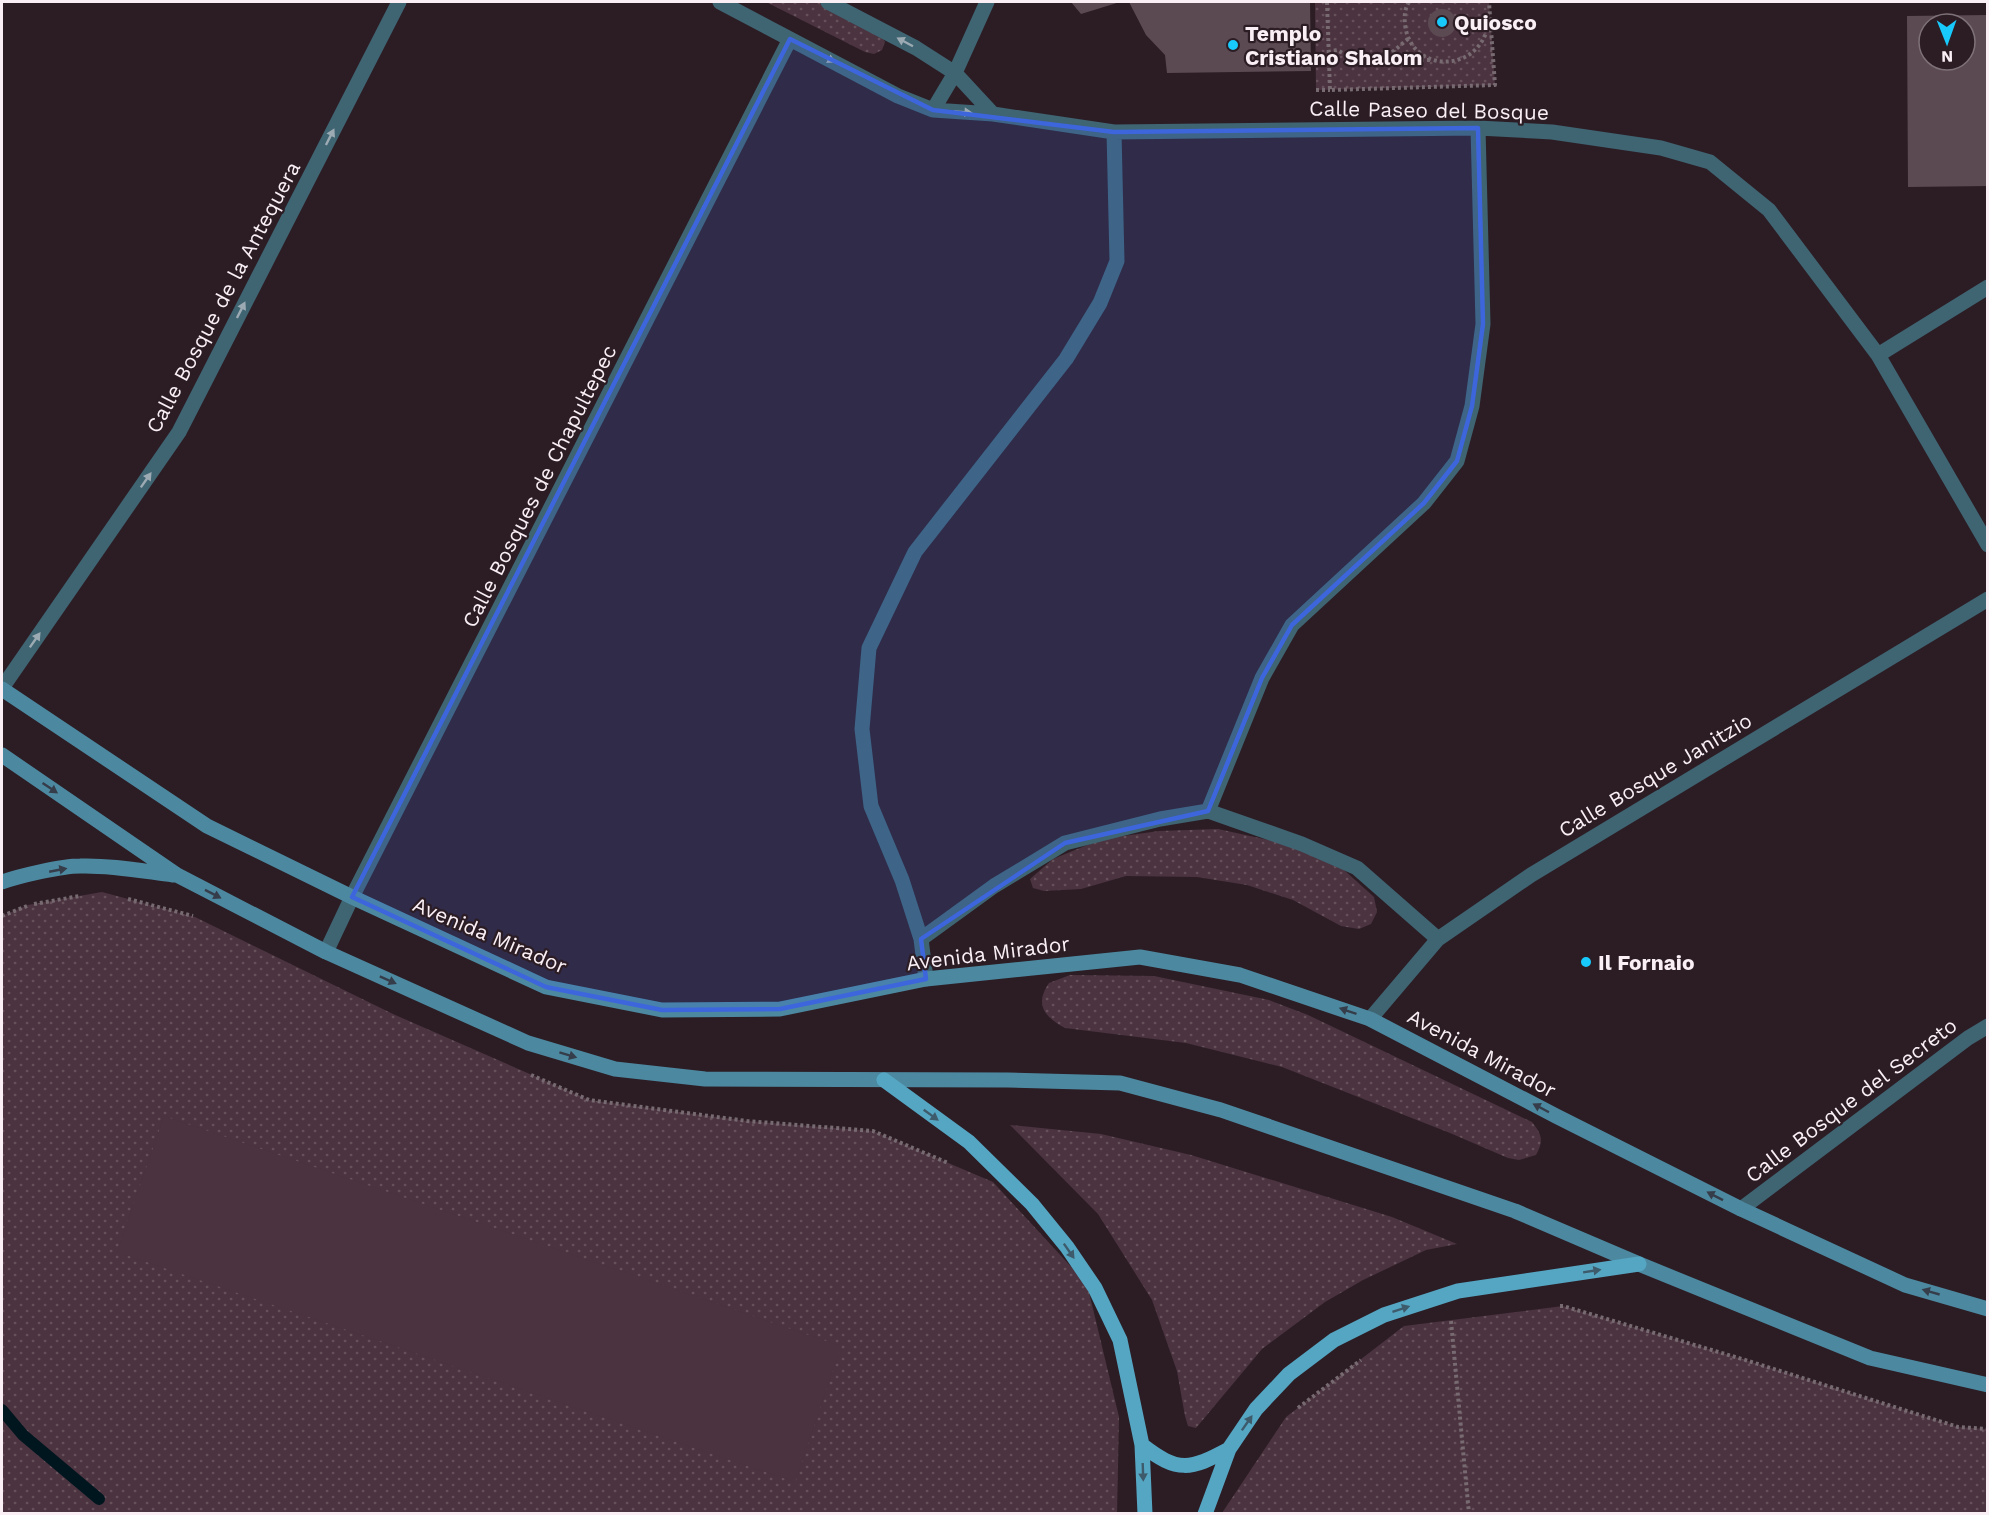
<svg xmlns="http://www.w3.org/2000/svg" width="1989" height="1515" viewBox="0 0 1989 1515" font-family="'Work Sans',sans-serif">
  <defs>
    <pattern id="park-dots" width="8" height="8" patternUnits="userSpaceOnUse" patternTransform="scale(1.5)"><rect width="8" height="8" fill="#4b333f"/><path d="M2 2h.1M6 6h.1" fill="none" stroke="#66515b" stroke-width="1.8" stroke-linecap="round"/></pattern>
  </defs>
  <rect width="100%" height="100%" fill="#2c1d25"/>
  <path fill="url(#park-dots)" d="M766,2H818L882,36L885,42L882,50L874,54L865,52Z
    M1315,2H1489L1495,85L1316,90Z
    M1218,829L1287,844L1344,870L1374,897L1377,912L1371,924L1359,929L1341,926L1293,900L1247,885L1197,877L1126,876L1081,889L1044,891L1033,888L1030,879L1053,859L1102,839L1159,831Z
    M102,892L195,917L393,1014L589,1100L747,1121L873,1131L993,1182L1087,1284L1119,1417L1117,1513L2,1514V916L28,905Z
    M1070,975L1154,976L1269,1000L1308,1015L1532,1122C1542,1135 1544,1140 1536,1155L1519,1160L1508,1158L1450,1133L1282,1067L1186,1043L1065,1028C1045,1017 1034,1005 1049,983Z
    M1010,1125L1101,1134L1191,1155L1392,1217L1457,1244L1426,1250L1363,1280L1325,1302L1262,1349L1196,1428L1188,1426L1185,1416L1177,1371L1152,1300L1098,1214Z
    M1563,1306L1742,1359L1958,1427L1987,1429V1513H1222L1286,1417L1404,1326Z"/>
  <path fill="#4b333f" d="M164,1116L841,1346L795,1482L117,1252Z"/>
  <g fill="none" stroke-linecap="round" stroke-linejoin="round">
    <path stroke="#00161f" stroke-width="12" d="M2,1410L23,1435L99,1499"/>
  </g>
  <path fill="#5c4a53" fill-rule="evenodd" d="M1071,2H1120L1081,14Z
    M1129,2H1310L1311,71L1167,73L1165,55L1146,35Z
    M1428 23a14 14 0 1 1 28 0a14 14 0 1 1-28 0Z
    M1988,15V186L1908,187L1907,16ZM1929,24H1965V60H1929Z"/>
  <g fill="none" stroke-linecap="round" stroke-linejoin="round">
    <path stroke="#776a71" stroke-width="4" stroke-dasharray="3 3" stroke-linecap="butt" d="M1327,2L1330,90L1495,85L1489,2
      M1409,2C1405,8 1404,16 1405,24C1410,74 1479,74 1488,25
      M1328,52L1337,50L1357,61L1430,60
      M1383,60L1409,38
      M1316,90H1330
      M128,899L193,916
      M34,904L80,896
      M2,916L27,906
      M531,1075L589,1100L747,1121L873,1131L948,1163
      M1560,1306H1563L1742,1359L1958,1427L1988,1429
      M1451,1321L1469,1514
      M1298,1408L1361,1360"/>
    <path stroke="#3f6472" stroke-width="15" d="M720,2L898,96L933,110L993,114L1114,132L1478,128L1552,132L1661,148L1710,162L1769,210L1878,355L1988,545
      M828,2L916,48L955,73L993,114
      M933,110L955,73L987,2
      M1878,355L1988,287
      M2,688L179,432L399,2
      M1208,811L1262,678L1292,625L1424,503L1457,461L1472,406L1483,324L1478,128
      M921,939L902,880L871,806L862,729L869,648L915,552L1066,359L1100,303L1117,261L1114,132
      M326,952L352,897L790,39
      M926,979L921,939L994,886L1065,843L1160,819L1208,811L1302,844L1357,868L1438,939
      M1370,1019L1438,939L1531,875L1988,599
      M1741,1209L1968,1038L1988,1026"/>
    <path stroke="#4c89a0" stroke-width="15" d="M2,689L207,826L352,897L546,987L662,1010L780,1009L926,979L1140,957L1240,975L1370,1019L1556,1116L1741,1209L1905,1285L1988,1309
      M2,755L177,875L326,952L528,1043L615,1069L705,1079L1008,1080L1120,1083L1221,1110L1515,1211L1639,1264L1870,1358L1988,1385
      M2,882C19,876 61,866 80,866C111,865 142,871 173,875"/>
    <path stroke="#55a6c3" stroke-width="15" d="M884,1080L969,1142L1032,1204L1067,1247L1095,1288L1120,1340L1142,1445L1145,1514
      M1142,1445C1178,1473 1190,1470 1229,1449
      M1205,1514L1229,1449L1256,1409L1289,1374L1334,1340L1384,1315L1458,1291L1639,1264"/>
  </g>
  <defs><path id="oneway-solid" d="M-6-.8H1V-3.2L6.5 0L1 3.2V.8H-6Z" transform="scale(1.5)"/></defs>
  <g fill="#9caab3">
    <use href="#oneway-solid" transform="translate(905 42) rotate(-152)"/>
    <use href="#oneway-solid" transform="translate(827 58) rotate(28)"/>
    <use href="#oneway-solid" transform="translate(963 112) rotate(4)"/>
    <use href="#oneway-solid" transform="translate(330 137) rotate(-63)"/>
    <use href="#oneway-solid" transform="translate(241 310) rotate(-63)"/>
    <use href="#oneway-solid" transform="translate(146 480) rotate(-55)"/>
    <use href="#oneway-solid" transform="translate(35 640) rotate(-55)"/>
  </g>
  <g fill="#363d4a">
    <use href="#oneway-solid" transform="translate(50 788) rotate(34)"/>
    <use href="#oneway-solid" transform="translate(58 870) rotate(-11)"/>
    <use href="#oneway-solid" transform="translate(213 894) rotate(27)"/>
    <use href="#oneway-solid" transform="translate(388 980) rotate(24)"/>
    <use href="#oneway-solid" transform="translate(1348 1011) rotate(-161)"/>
    <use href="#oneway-solid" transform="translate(568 1055) rotate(17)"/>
    <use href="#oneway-solid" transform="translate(1541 1108) rotate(-152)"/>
    <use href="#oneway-solid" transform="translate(1715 1196) rotate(-153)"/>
    <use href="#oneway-solid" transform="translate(1931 1292) rotate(-164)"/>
  </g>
  <g fill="#3e5b6c">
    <use href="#oneway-solid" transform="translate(931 1115) rotate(36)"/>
    <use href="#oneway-solid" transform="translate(1069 1251) rotate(55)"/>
    <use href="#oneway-solid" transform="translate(1592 1271) rotate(-9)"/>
    <use href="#oneway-solid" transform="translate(1401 1309) rotate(-18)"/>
    <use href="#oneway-solid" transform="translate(1247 1423) rotate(-55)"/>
    <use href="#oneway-solid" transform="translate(1143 1472) rotate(88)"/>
  </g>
  <path fill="#3e66dc" fill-opacity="0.2" stroke="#3e66dc" stroke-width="4.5" stroke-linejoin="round" d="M790,39L933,110L1114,132L1478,128L1483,324L1472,406L1457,461L1424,503L1292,625L1262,678L1208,811L1065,843L921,939L926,979L780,1009L662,1010L546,987L352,897Z"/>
  <g fill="#18cafc" stroke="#2c1d25" stroke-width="2">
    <circle cx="1442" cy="22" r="6"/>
    <circle cx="1233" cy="45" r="6"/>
    <circle cx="1586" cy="962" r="6"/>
  </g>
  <g text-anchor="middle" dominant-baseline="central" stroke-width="4.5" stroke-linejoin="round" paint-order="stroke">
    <g font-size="21" font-weight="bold" fill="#f9eff4" stroke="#2c1d25" text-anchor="start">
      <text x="1454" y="22">Quiosco</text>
      <text x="1245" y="33">Templo<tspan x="1245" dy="24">Cristiano Shalom</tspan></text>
      <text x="1598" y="962">Il Fornaio</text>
    </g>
    <g font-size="21" fill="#f9eff4" stroke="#2c1d25">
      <text transform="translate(1429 110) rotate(1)">Calle Paseo del Bosque</text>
      <text transform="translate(223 297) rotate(-62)">Calle Bosque de la Antequera</text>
      <text transform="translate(539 486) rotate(-63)">Calle Bosques de Chapultepec</text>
      <text transform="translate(1655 775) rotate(-31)">Calle Bosque Janitzio</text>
      <text transform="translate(490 935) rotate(23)">Avenida Mirador</text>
      <text transform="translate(988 953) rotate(-7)">Avenida Mirador</text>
      <text transform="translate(1482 1053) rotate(28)">Avenida Mirador</text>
      <text transform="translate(1851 1100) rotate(-37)">Calle Bosque del Secreto</text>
    </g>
  </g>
  <rect width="1989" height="1515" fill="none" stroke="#f9eff4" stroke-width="6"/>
  <g transform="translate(1947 42) rotate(179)"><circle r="28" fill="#2c1d25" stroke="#7e7178" stroke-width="1.5"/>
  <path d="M0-4.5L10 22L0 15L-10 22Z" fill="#18cafc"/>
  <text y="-9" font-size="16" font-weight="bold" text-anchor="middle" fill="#f9eff4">N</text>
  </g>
</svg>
